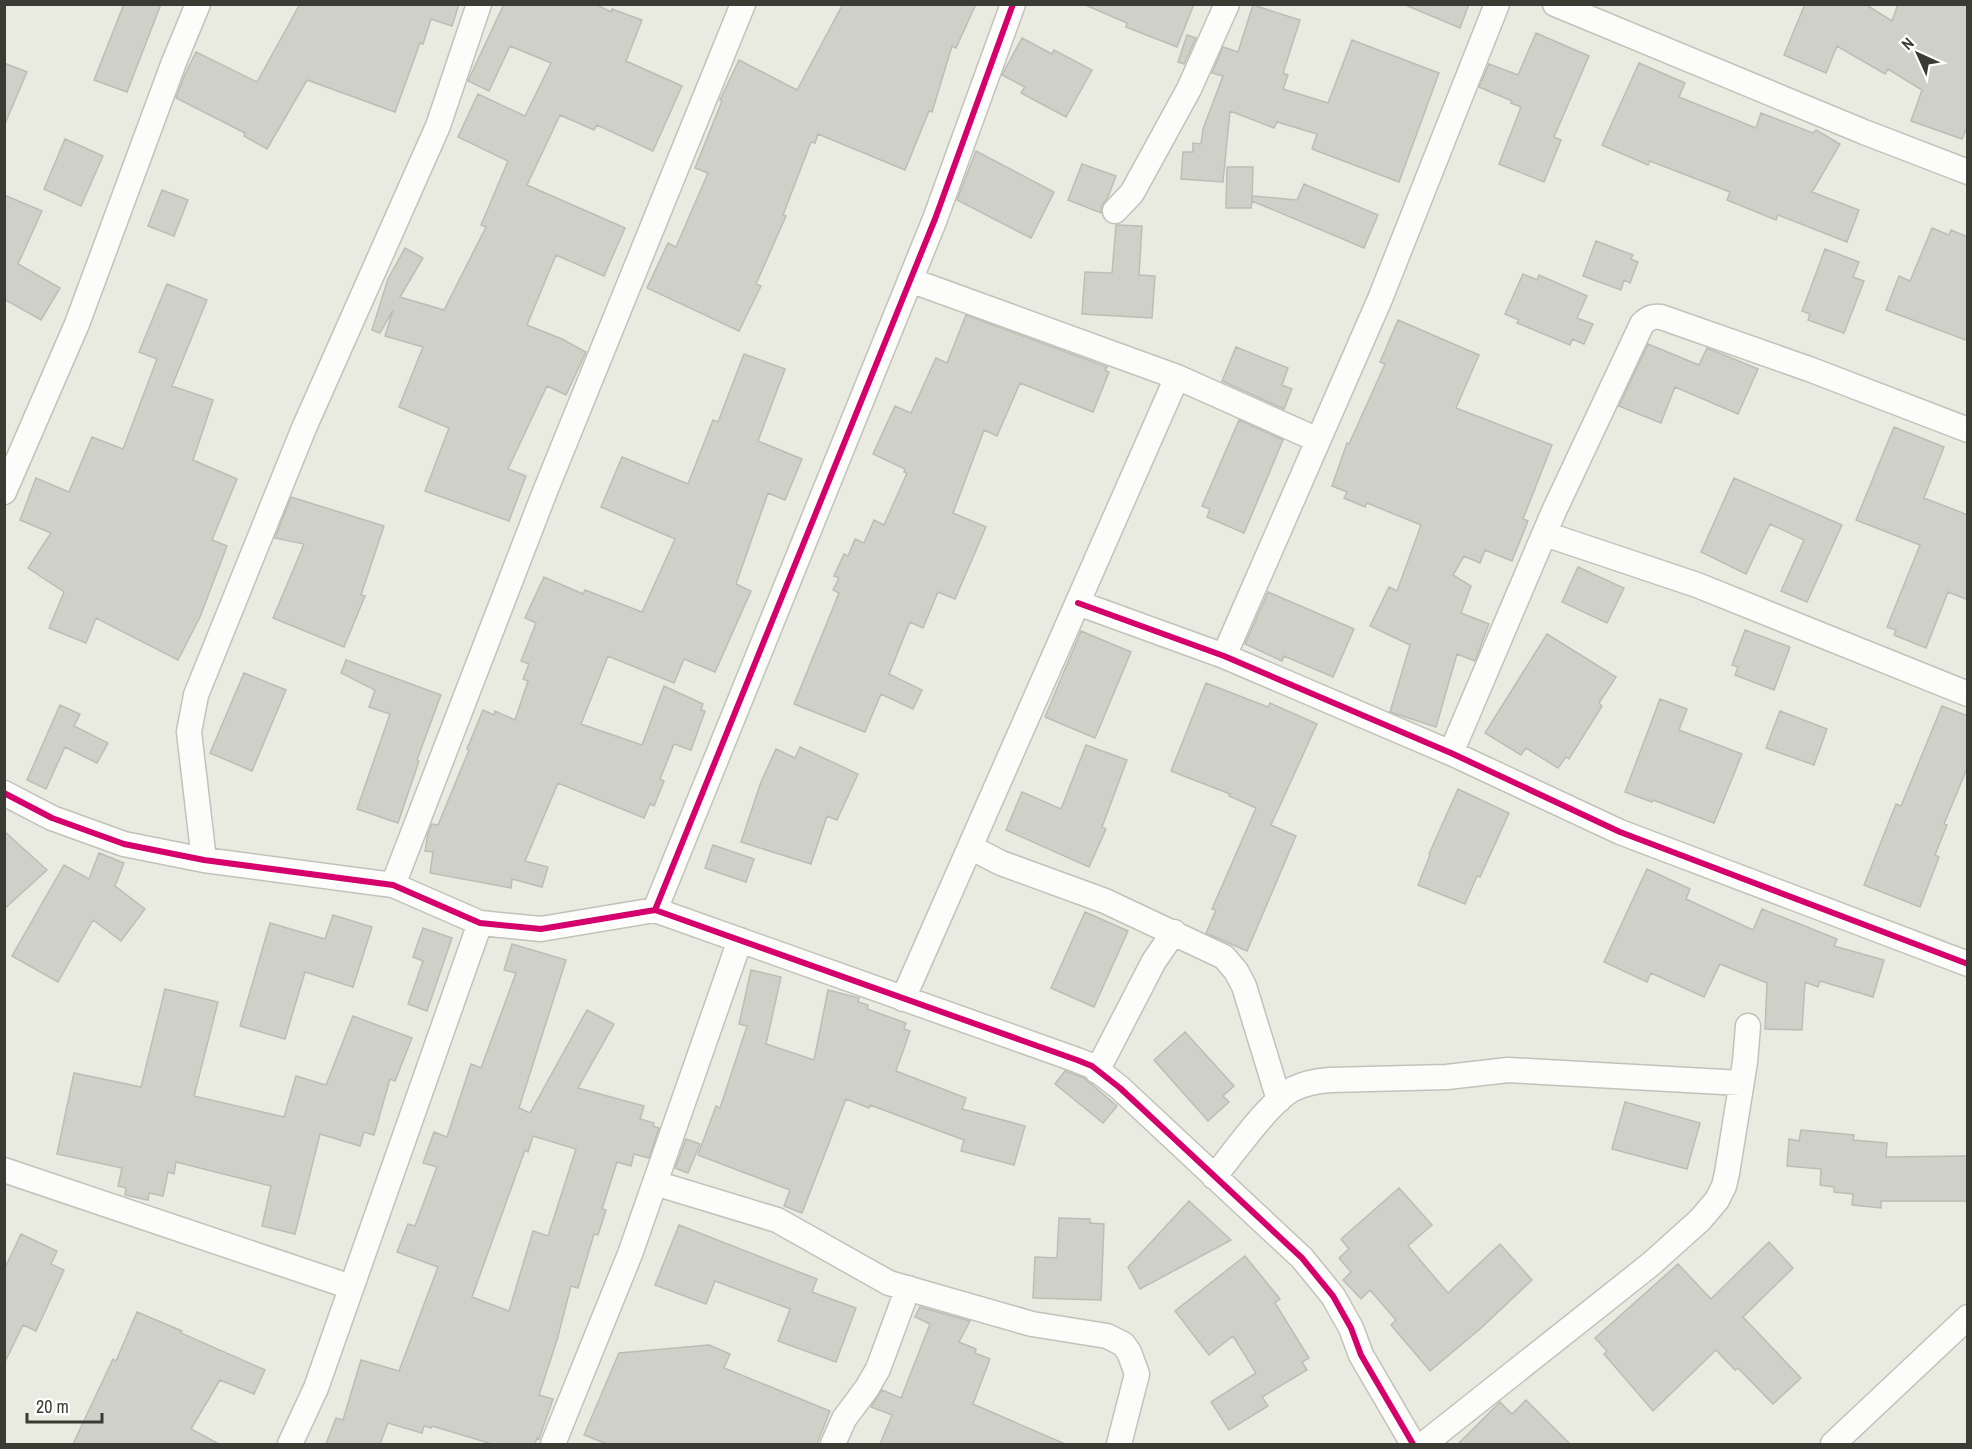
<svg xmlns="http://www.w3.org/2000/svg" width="1972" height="1449" viewBox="0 0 1972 1449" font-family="'Archivo Narrow',sans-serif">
  <rect width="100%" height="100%" fill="#e9ebe0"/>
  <path fill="#cfd1c8" stroke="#bcbdb5" stroke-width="1.5" fill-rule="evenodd" d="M124,4H161L127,92L94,80Z
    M300,4H459L452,26L431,19L423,44L420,43L395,112L307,80L267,149L244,136L245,133L176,98L185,74L196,52L257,82Z
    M504,4H595L611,12L612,9L642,20L626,61L682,86L653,151L597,125L594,130L560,115L527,185L625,228L604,276L556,255L527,325L562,339L586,352L566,395L547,386L508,469L526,476L509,521L425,491L449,428L399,407L423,347L385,336L393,310L380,333L372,330L388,279L405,248L423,258L400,297L444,310L486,227L481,225L508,161L458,137L478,94L525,116L551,63L510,46L489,91L468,81Z
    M843,4H976L956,48L952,46L932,112L929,111L905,170L818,134L815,143L811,142L783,215L786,216L756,284L761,286L739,331L647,288L668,243L676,247L708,173L695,168L722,101L720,100L739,60L797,90Z
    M1083,4H1194L1177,47L1126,27L1127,23Z
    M1403,4H1469L1460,28Z
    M1805,4H1865L1892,21L1898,4H1968V125L1962,139L1911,121L1922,90L1888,69L1885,74L1837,46L1826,73L1784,55Z
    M1253,5L1300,20L1283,73L1288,75L1283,89L1328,103L1352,40L1439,73L1399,182L1312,149L1317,134L1277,122L1274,128L1230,111L1223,182L1181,179L1183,152H1193V143L1201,144L1203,129L1223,76L1212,73L1223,47L1238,52Z
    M1536,33L1589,56L1554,137L1561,140L1544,182L1499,164L1521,107L1511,103L1512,101L1479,87L1489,64L1518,75Z
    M1187,35L1196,38L1184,64L1178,62Z
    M1022,38L1052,54L1054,50L1092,70L1066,117L1021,93L1025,87L1002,75Z
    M4,63L27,72L4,126Z
    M1639,63L1685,83L1679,97L1756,128L1761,113L1813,133L1816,130L1840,144L1812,192L1859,210L1847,242L1778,215L1776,220L1727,200L1730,192L1650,161L1648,165L1602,145Z
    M65,139L103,156L81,206L44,189Z
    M976,151L1054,192L1031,238L957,200Z
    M1082,164L1116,176L1108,197L1101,207V213L1068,200Z
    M1227,167H1253L1252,200L1253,196L1297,200L1304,184L1378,215L1364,248L1252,201L1251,208H1226Z
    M162,190L188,200L174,236L148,226Z
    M4,195L42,211L18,264L60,288L41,320L4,299Z
    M1116,225L1142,226L1139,275L1155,276L1152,318L1082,314L1085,272L1112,273Z
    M1932,228L1949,235L1951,230L1968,237V341L1886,310L1899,276L1910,281Z
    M1596,241L1633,255L1631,259L1638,262L1630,283L1624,280L1621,290L1583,276Z
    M1825,249L1859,262L1853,277L1864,281L1844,333L1808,320L1810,314L1802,311Z
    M1523,274L1537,280L1539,275L1587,296L1577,318L1593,324L1584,344L1572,339L1570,345L1517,323L1519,320L1505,314Z
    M167,284L207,300L172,386L213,400L193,460L237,479L212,540L227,546L200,617L178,660L96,618L86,643L49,628L64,592L28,568L51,533L20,520L36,478L69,492L92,437L123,449L157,359L139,352Z
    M966,315L1107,367L1105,370L1109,372L1093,412L1020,383L997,436L984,430L953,513L986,527L955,599L938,592L923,628L910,622L889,674L922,690L913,709L881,694L865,732L794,704L839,593L833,590L839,578L834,576L844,554L848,556L855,539L864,543L874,520L884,525L907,473L904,472L905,469L873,454L895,406L911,413L936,358L947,363Z
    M1398,320L1479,355L1456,408L1552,445L1523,519L1528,521L1512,561L1485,550L1480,563L1464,556L1453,575L1471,586L1461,613L1489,624L1475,661L1457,654L1436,727L1390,712L1410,645L1370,626L1389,587L1397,591L1421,525L1367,503L1365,507L1344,498L1347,492L1332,486L1347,443L1349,444L1385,364L1380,362Z
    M1648,344L1699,365L1707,348L1758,369L1738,414L1675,387L1661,423L1619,406Z
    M1236,347L1288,368L1282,385L1292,389L1284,409L1222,381Z
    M744,354L785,369L758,441L802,459L785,500L768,493L736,584L751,591L715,672L684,659L674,683L608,656L581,724L642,745L664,686L703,704L701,710L705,711L691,750L674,744L660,779L664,781L654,806L650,804L644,818L558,783L525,861L548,867L542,887L512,879L511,888L430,873L433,852L425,851L428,833L432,824L438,825L469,750L467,749L483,710L494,715L495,711L515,720L528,681L523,679L529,664L521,661L536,623L525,618L544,577L583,594L585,590L642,612L675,539L601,507L622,457L688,484L713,420L718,422Z
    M1239,420L1283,440L1244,533L1207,517L1210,509L1202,506Z
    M1894,427L1944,447L1924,498L1968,515V600L1948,592L1926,648L1894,635L1896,630L1887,627L1920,545L1856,520Z
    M1734,478L1842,525L1807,602L1781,591L1804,540L1770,524L1746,574L1701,552Z
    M291,497L384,526L361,595L365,596L344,647L273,618L304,544L275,538Z
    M1578,567L1624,588L1607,623L1562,602Z
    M1268,592L1354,629L1333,677L1284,656L1282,661L1245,644Z
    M1745,630L1790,647L1774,690L1735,675L1738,667L1732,665Z
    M1081,631L1131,652L1095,738L1045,717Z
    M1547,634L1616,677L1599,703L1602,706L1569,759L1566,757L1558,768L1526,748L1521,755L1485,733Z
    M346,660L441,695L417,760L419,761L398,823L357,809L390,714L369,707L375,690L341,673Z
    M244,673L286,690L252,771L210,753Z
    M1206,683L1268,707L1270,703L1317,724L1271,825L1296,836L1247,951L1206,933L1216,910L1212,909L1256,808L1229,796L1230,794L1171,771Z
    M1660,699L1687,709L1679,730L1742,754L1714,823L1653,800L1652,802L1625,792Z
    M60,705L80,714L74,726L108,743L97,763L65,747L46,789L27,780Z
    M1942,706L1968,716V766L1944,824L1947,825L1935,855L1939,857L1920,907L1864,885L1896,804L1901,806Z
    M1780,711L1827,729L1814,765L1766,748Z
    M1086,745L1127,760L1102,827L1106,829L1089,867L1006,830L1022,792L1061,809Z
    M800,747L858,774L837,820L827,816L811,864L741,842L761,782L776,749L795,758Z
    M1458,789L1509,813L1480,877L1477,876L1465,904L1418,885L1430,855L1429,854Z
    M4,831L47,870L4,909Z
    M713,845L754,859L746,882L705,868Z
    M99,853L124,863L115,886L145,909L121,941L93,920L58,982L12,956L64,865L89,879Z
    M1647,869L1690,889L1686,899L1753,930L1762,909L1837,939L1834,946L1884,960L1873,997L1820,981L1818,987L1805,982L1802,1030L1765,1029L1767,983L1720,964L1704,997L1651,973L1647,982L1604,962Z
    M1085,912L1128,931L1094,1007L1051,988Z
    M333,915L372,927L353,987L305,972L285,1039L240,1026L270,923L325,939Z
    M423,928L452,938L427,1011L408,1004L423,961L413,957Z
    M512,944L566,960L519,1108L530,1113L587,1010L614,1024L578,1088L644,1106L640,1119L654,1123L653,1126L659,1128L649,1158L634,1154L631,1166L617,1162L602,1209L606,1210L598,1235L594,1234L578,1288L571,1286L557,1340L539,1395L553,1399L539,1439L537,1438L535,1444H492L432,1426L431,1428L424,1426L422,1433L388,1423L380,1444H326L336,1418L343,1420L361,1360L399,1371L438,1267L397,1252L408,1224L415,1226L437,1167L423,1163L434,1132L447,1137L471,1064L481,1068L516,973L504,970ZM533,1136L576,1149L548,1236L533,1231L509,1311L472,1297L525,1150L528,1152Z
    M751,970L781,977L766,1044L814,1060L828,990L859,998L858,1002L868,1005L867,1009L906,1023L904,1029L910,1031L896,1071L966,1098L962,1109L1025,1126L1014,1165L961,1151L964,1140L870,1105L869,1108L846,1099L802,1213L784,1206L790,1190L698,1155L716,1106L720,1108L747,1026L739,1024Z
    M165,989L218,1002L194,1096L284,1117L296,1076L326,1085L353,1016L412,1038L395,1081L390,1079L374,1135L364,1132L360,1146L320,1134L295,1234L262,1226L271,1186L176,1162L174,1174L168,1172L163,1196L149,1193L148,1200L125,1195L126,1188L118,1186L122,1168L57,1154L74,1073L141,1087Z
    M1185,1032L1234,1086L1223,1096L1229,1102L1208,1121L1154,1060Z
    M1065,1071L1084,1078L1117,1106L1103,1123L1055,1084Z
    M1625,1102L1700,1123L1687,1169L1612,1149Z
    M1801,1130L1854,1135L1853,1140L1887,1143L1886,1157L1968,1156V1201H1881V1208L1852,1205L1853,1194L1834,1192V1187L1820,1185L1821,1169L1787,1166L1789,1139L1799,1141Z
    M686,1139L700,1144L688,1173L675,1168Z
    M1399,1188L1432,1225L1408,1246L1448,1293L1500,1244L1532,1280L1480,1329L1430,1371L1391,1325L1396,1320L1370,1290L1361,1299L1343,1280L1351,1272L1339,1258L1349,1249L1341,1239Z
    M1189,1201L1231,1240L1140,1289L1128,1267Z
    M1059,1218L1090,1219V1223L1104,1224L1101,1300L1033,1298L1035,1257L1057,1258Z
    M679,1225L817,1279L812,1292L856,1308L836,1362L778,1341L790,1309L715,1281L706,1304L655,1285Z
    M21,1234L57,1251L51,1264L64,1270L36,1331L23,1325L4,1364V1270Z
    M1769,1242L1793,1268L1743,1317L1801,1378L1773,1404L1738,1368L1735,1370L1716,1350L1653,1411L1604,1354L1607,1351L1595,1338L1678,1264L1711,1299Z
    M1245,1256L1280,1299L1275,1303L1309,1358L1302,1362L1307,1370L1262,1397L1268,1406L1229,1430L1211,1402L1256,1373L1233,1336L1209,1355L1175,1311Z
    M920,1307L970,1321L959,1342L976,1349L975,1353L990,1359L973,1404L1065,1444H880L892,1415L871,1407L882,1390L901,1398L930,1324L915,1317Z
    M137,1312L182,1331L181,1333L265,1370L254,1394L220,1380L191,1429L219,1444H73L113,1359L116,1361Z
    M709,1345L730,1354L724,1368L830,1411L817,1444H607L584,1435L619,1353Z
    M1526,1400L1570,1444H1458L1500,1402L1512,1414Z"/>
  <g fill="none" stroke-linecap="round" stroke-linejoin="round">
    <g stroke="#c1c3ba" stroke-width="27">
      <path id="minor" d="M1555,4L1864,132L1968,172
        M1115,211L1132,193L1189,89L1227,4
        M910,280L1177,377L1318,440
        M4,492L77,324L174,62L198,4
        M1545,534L1697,585L1968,694
        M1078,603L1224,656L1451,753L1620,832L1968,964
        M1224,656L1380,299L1497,4
        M1451,753L1554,511L1642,324C1648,318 1652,316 1661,317L1809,369L1968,430
        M4,793L52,818L124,844L204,860L393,885L480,923L541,929L655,910L1077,1060L1092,1066L1120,1088L1302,1258L1333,1296L1351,1328L1361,1355L1413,1444
        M970,847L1001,863L1105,901L1224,957L1236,971L1244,986L1279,1100
        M204,860L189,732L196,695L304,428L438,126L479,4
        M393,885L544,494L743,4
        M655,910L935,219L1013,4
        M903,999L1177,377
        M1097,1071L1154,961L1174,932
        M4,1170L351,1287
        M1214,1177C1233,1154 1269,1102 1293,1089C1305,1083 1317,1081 1330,1080L1447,1077L1508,1070L1741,1083
        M655,1183L777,1220L889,1283L1032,1324L1107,1336L1123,1344L1129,1352L1137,1374L1119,1444
        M290,1444L316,1388L480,923
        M553,1444L630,1254L740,940
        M833,1444L844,1419L867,1388L878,1369L908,1288
        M1424,1444L1651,1264L1700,1220L1717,1200L1724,1186L1727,1173L1745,1062L1748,1026
        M1833,1444L1968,1317"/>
    </g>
    <use href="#minor" stroke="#fcfcfa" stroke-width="24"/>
    <g stroke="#fff" stroke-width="10">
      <path id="cycleway" d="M1078,603L1224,656L1451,753L1620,832L1968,964
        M4,793L52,818L124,844L204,860L393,885L480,923L541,929L655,910L1077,1060L1092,1066L1120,1088L1302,1258L1333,1296L1351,1328L1361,1355L1413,1444
        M655,910L935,219L1013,4"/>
    </g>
    <use href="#cycleway" stroke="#d6006c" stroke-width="6"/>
  </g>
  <rect width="1972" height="1449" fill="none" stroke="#3a3b33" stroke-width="12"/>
  <g transform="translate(1918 54) rotate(315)" stroke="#ffffff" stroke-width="4.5" paint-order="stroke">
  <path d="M0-4.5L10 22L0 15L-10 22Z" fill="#3a3b33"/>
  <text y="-9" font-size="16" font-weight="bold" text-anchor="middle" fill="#3a3b33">N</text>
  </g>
  <path d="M27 1413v9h75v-9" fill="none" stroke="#3a3b33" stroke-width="3"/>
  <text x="36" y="1413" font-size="18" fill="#3a3b33" stroke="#ffffff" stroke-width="4.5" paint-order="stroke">20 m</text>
</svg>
